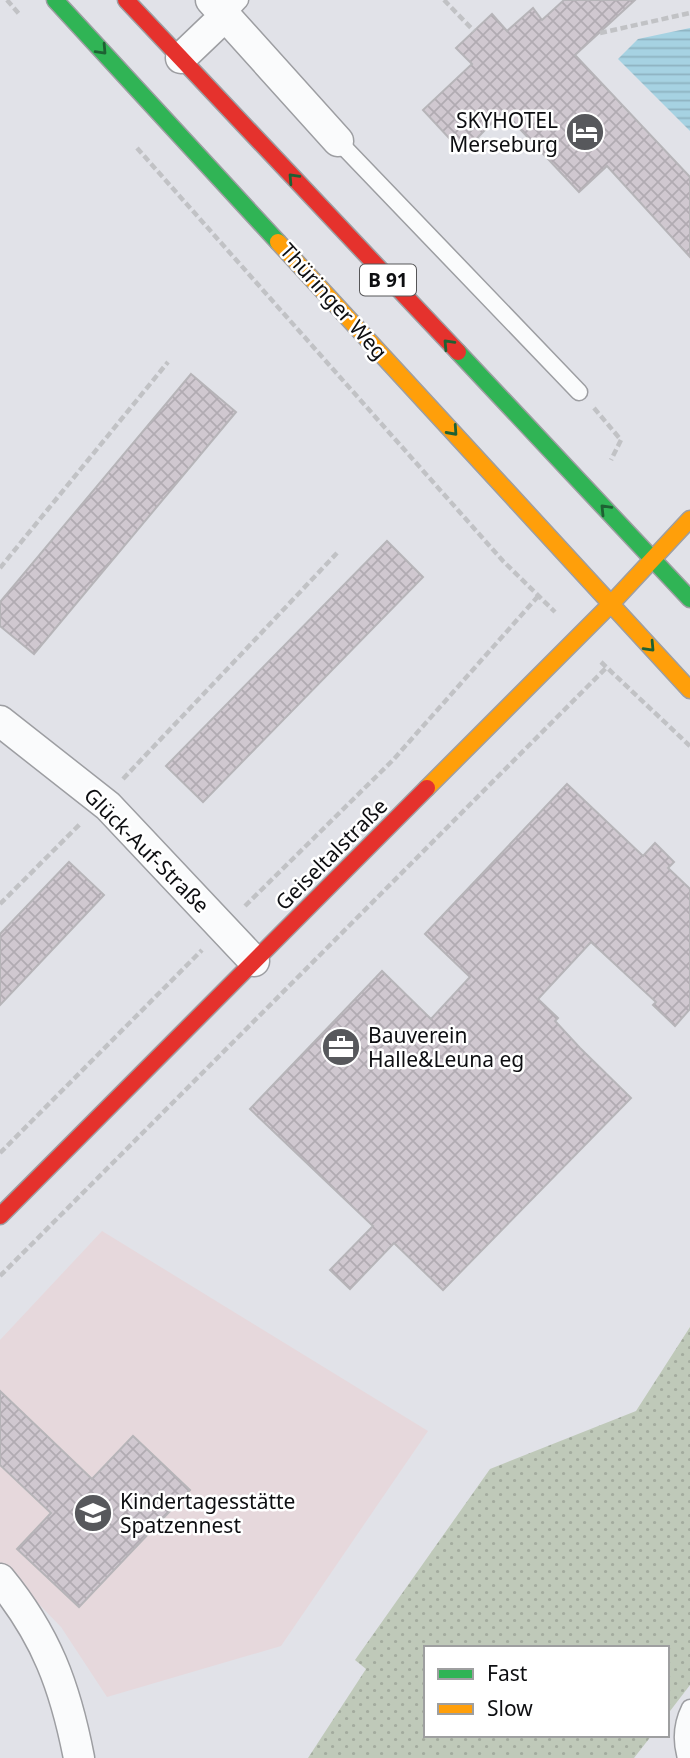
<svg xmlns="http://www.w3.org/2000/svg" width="690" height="1758" viewBox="0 0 690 1758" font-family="'Noto Sans',sans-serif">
  <defs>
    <pattern id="grass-dots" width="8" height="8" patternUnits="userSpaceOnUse" patternTransform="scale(1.75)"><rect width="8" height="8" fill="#bfc9b9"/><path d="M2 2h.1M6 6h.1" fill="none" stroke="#a3ab9e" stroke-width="1.8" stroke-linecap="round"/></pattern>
    <pattern id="water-rules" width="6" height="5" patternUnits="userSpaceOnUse" patternTransform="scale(1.75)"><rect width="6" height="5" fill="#a6d2e2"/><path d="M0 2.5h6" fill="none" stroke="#8eb3c1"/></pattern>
    <pattern id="building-cross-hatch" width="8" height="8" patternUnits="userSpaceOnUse" patternTransform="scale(1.75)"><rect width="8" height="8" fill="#d0c8d0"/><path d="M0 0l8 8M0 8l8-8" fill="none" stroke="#b1abb2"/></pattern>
  </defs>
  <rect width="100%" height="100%" fill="#e1e2e8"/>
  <path fill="#e6d8dc" d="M102,1231L428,1431L281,1646L107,1697L61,1627L0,1564V1340Z"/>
  <path fill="url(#grass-dots)" d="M690,1327V1685L667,1715V1648H426V1735H652L634,1758H308L366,1669L355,1660L490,1469L636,1411Z"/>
  <path fill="url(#water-rules)" d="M690,28V131L618,59L638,39Z"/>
  <path fill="url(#building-cross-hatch)" stroke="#b6b4b8" stroke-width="2" d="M564,0H635L575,55L690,177V257L607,166L579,192L503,111L463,153L423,110L472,64L456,48L492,14L507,31L533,8L542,20Z
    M191,374L236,412L34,654L0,626V602Z
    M387,541L423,577L203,802L166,766Z
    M567,784L643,856L655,843L674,862L668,868L690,889V1009L675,1026L653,1005L656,1002L591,942L538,999L558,1018L555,1021L580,1048L631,1098L443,1290L394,1243L350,1289L330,1270L373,1226L250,1109L382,971L431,1019L470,977L425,934Z
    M69,862L104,895L0,1005V934Z
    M0,1391L92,1479L133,1436L190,1490L79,1607L17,1549L51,1513L0,1465Z"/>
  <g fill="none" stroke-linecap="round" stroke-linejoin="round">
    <g stroke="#9d9ea2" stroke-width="19">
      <path id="lane" d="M225,16L240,0
        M338,141L579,392
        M686,1758C681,1741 682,1724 690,1708"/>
    </g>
    <g stroke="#9d9ea2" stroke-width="33">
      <path id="street" d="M211,0L338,141
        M181,58L225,16
        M0,721L108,806L254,961
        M0,1579C46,1635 65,1686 79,1758"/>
    </g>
    <g stroke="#9d9ea2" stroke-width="19">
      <path id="fast" d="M55,0L278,242
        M458,352L690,599"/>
    </g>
    <g stroke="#9d9ea2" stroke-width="19">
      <path id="slow" d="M278,242L690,690
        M427,788L610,605L690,519"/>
    </g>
    <g stroke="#9d9ea2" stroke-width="19">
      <path id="jam" d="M126,0L458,352
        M0,1216L427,788"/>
    </g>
    <path stroke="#c1c2c5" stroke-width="4.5" stroke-dasharray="7 3.5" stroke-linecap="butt" d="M7,0L20,15
      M444,0L474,31
      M600,33L690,13
      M137,148L503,561L555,612
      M594,408L621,440L611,460
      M0,568L168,362
      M601,662L690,746
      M123,779L337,553
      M0,904L81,823
      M245,906L393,760L540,594
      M0,1153L202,950
      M0,1276L606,668"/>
    <use href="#lane" stroke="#fafbfc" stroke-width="16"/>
    <use href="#street" stroke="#fafbfc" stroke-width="30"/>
    <use href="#fast" stroke="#30b455" stroke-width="16"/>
    <use href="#slow" stroke="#ff9f0a" stroke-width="16"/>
    <use href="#jam" stroke="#e5322d" stroke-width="16"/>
  </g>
  <defs><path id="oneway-chevron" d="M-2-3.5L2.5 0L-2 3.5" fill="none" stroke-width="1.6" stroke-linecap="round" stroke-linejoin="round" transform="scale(1.75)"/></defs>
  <g stroke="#1e6133">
    <use href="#oneway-chevron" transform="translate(102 50) rotate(47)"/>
    <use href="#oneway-chevron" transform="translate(293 178) rotate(-133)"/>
    <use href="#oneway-chevron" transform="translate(448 344) rotate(-133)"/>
    <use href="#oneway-chevron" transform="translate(453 431) rotate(48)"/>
    <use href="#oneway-chevron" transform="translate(605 509) rotate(-134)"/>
    <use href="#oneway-chevron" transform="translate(650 647) rotate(47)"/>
  </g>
  <defs>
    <g id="hotel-disc" transform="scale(2.0125)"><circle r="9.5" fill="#57585c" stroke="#fff"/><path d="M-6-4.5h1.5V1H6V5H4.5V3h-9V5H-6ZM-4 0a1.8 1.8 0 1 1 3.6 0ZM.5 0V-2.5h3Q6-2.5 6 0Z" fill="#fff"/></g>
    <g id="office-disc" transform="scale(2.0125)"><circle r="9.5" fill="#57585c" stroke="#fff"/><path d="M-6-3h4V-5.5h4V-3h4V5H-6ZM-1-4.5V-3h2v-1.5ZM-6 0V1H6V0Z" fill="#fff"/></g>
    <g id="school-disc" transform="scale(2.0125)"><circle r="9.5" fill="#57585c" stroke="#fff"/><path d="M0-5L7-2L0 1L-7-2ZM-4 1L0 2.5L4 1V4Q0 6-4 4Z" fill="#fff"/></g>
  </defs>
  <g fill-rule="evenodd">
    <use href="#hotel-disc" x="585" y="132"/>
    <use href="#office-disc" x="341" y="1047"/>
    <use href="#school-disc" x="93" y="1513"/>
  </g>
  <g text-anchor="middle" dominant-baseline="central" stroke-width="5" stroke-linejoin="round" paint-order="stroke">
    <rect fill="#fff" stroke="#565658" stroke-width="2" x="360" y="264.5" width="56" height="31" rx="5"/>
    <g font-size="19" font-weight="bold" fill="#0d0e11">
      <text x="388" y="280">B 91</text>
    </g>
    <g font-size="21" fill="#0d0e11" stroke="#fff" text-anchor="start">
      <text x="558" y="120" text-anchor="end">SKYHOTEL<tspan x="558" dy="24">Merseburg</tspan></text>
      <text x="368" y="1035">Bauverein<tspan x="368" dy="24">Halle&amp;Leuna eg</tspan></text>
      <text x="120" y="1501">Kindertagesstätte<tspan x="120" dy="24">Spatzennest</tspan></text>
    </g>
    <g font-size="21" fill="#0d0e11" stroke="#fff">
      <text transform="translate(334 301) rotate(48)">Thüringer Weg</text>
      <text transform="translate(147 850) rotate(45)">Glück-Auf-Straße</text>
      <text transform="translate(331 854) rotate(-45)">Geiseltalstraße</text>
    </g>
  </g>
  <rect x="424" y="1646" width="245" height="91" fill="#ffffff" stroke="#9e9fa0" stroke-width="2"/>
  <rect x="438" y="1669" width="35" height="10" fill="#30b455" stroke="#9e9fa0" stroke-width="2"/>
  <text x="487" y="1681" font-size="21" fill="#0d0e11">Fast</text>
  <rect x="438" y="1704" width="35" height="10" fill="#ff9f0a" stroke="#9e9fa0" stroke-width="2"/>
  <text x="487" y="1716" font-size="21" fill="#0d0e11">Slow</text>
</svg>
